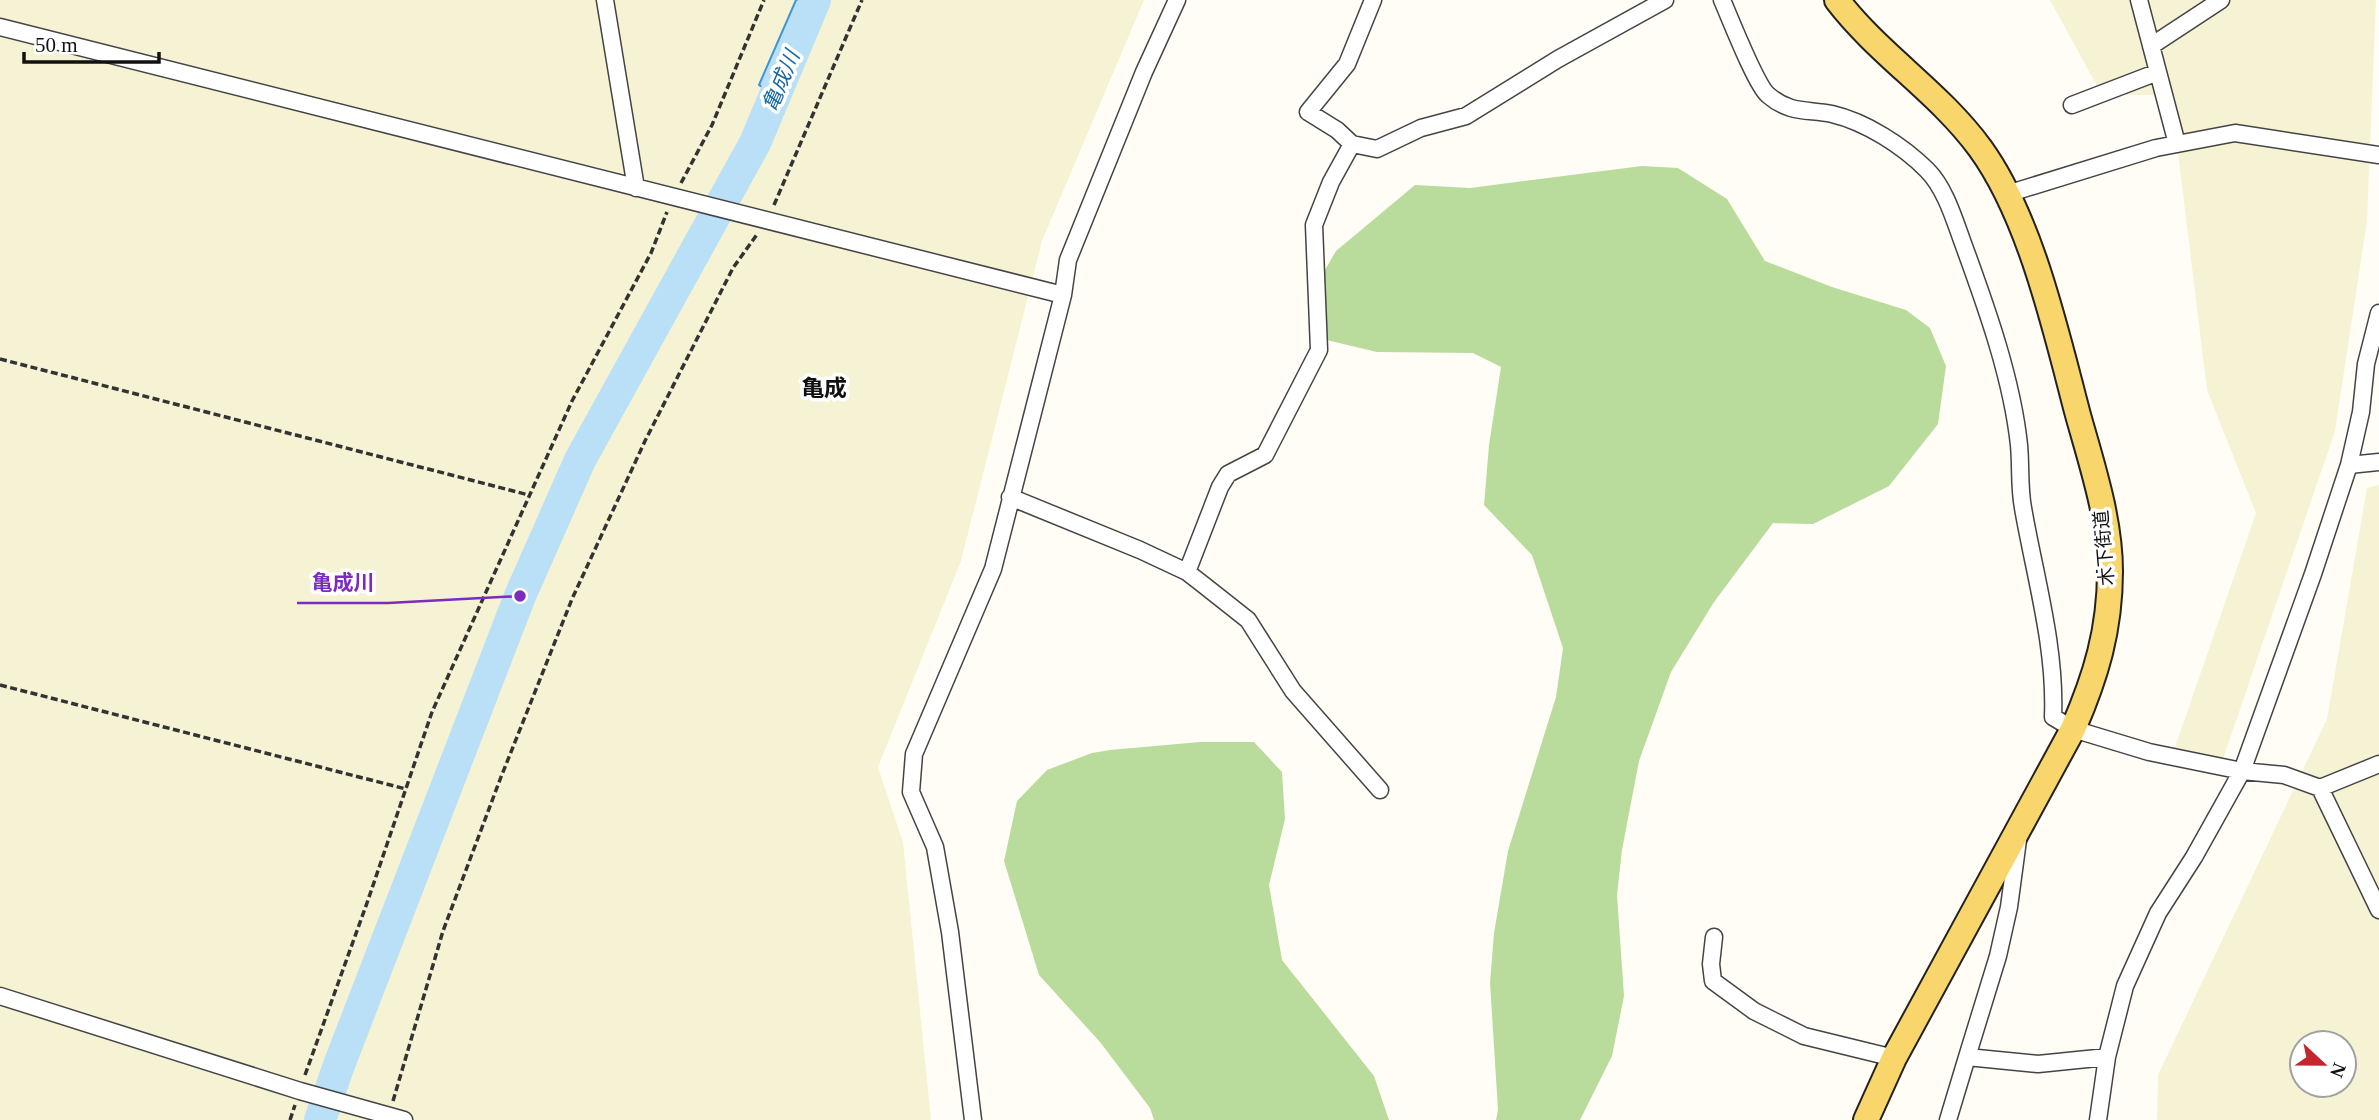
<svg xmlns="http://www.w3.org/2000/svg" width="2379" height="1120" viewBox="0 0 2379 1120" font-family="'Times New Roman','Noto Sans JP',serif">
  <rect width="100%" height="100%" fill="#fffdf5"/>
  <path fill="#f6f3d4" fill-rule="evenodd" d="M0,0H1144L1042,241L961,561L878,767L903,842L931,1120H0Z
    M2050,0H2376L2367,221L2335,431L2222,762L2172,756L2256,513L2207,390L2171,95H2102Z
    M2379,485V1120H2157L2158,1075L2327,719L2367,488ZM2302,1043H2344V1085H2302Z"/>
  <path fill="#b9dc9c" d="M1642,166L1678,168L1727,199L1765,261L1832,287L1906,310L1930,328L1946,366L1938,424L1889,486L1813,524L1773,523L1714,602L1671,672L1639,761L1622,850L1617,895L1624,996L1612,1056L1580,1120H1496L1498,1110L1490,983L1494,933L1508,851L1556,697L1563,648L1532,555L1484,505L1489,445L1501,367L1473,353L1377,352L1318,338V282L1336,251L1415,185L1470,188Z
    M1200,742H1254L1282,772L1285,819L1269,885L1282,960L1374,1076L1389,1120H1154L1150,1108L1100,1042L1039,975L1004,861L1017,801L1047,770L1092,753L1110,750Z"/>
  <path fill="#b9e0f7" stroke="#3f96cf" stroke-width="2" d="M796,0H827L784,103L759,85Z"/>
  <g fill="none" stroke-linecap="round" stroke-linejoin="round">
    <path stroke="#b9e0f7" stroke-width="32" d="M320,1120L339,1065L520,596L580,460L755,143L815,0"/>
    <g stroke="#444" stroke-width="19">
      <path id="minor" d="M605,0L636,188
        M1373,0L1347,64L1308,112L1337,130L1352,144L1377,149L1421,128L1466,116L1558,59L1665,0
        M1722,0C1730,18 1756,85 1768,95C1790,114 1807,109 1832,114C1866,122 1903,146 1927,170C1946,189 1955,222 1964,246C1987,309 2012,379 2019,445C2021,466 2019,487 2023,508C2035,577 2056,647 2053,717L2073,729L2149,752L2242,771L2284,775L2320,788L2379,764
        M2139,0L2177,144
        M0,27L1063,295
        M2151,46L2221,0
        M2072,105L2158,72
        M2007,194L2156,148L2235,133L2379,155
        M2349,465L2379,462
        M1010,497L1140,550L1187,572L1205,586L1248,620L1293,691L1380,790
        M1187,572L1220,487L1228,474L1265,455L1319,350L1314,225L1331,182L1352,144
        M2320,788L2379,910
        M2018,840L2009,907L1998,956L1967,1057L2038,1064L2107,1057L2098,1120
        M1714,937L1711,964L1713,981L1754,1011L1804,1036L1894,1058
        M0,996L300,1091L404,1120
        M2107,1057L2125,986L2158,913L2194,857L2242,771L2313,574L2349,465L2361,412L2366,364L2379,313
        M973,1120L950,932L935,847L911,792L914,754L993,569L1063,295L1068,260L1144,72L1177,0
        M1948,1120L1967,1057"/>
    </g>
    <g stroke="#222" stroke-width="28">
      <path id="primary" d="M1837,0C1879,55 1939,92 1980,148C2031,218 2056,332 2078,415C2092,465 2110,519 2110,571C2110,630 2096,676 2073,729L1894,1058L1866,1120"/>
    </g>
    <path stroke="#333" stroke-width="3.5" stroke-dasharray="7 3.5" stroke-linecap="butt" d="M681,183L712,125L764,0
      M774,205L862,0
      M0,359L529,495
      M0,685L406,789
      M305,1075L367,903L432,712L572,401L651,253L667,212
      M393,1101L443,931L501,777L572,599L645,441L733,268L758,233
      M290,1120L295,1105"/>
    <use href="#minor" stroke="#fff" stroke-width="16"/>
    <use href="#primary" stroke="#f9d66b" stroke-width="24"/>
  </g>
  <g text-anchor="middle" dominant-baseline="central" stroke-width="7" stroke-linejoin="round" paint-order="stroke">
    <g font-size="19" fill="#111" stroke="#fff">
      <text transform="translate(2104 548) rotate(-95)">木下街道</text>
    </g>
    <g font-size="21" font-style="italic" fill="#1768a6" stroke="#fff">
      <text transform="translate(781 81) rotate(-67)">亀成川</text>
    </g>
    <g font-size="23" font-weight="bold" fill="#111" stroke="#fff">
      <text x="824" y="388">亀成</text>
    </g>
  </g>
  <path fill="none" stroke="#7b2cbf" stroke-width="2.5" d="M520 596L388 603H297"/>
  <circle fill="#7b2cbf" stroke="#fff" stroke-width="2.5" cx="520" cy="596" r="7"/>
  <g font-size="21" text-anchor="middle" font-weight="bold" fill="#7b2cbf" stroke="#fff" stroke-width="7" stroke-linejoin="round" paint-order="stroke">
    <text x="343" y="590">亀成川</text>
  </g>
  <g transform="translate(2323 1064) rotate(112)"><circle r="33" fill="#ffffff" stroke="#a0a0a0" stroke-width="2"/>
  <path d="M0-5L12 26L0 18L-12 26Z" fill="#c4262e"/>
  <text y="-10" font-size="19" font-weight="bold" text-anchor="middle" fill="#111111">N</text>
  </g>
  <path d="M24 52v10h135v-10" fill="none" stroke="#111111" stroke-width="3.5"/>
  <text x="35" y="52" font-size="21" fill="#111111" stroke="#ffffff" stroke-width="5" paint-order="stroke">50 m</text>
</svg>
